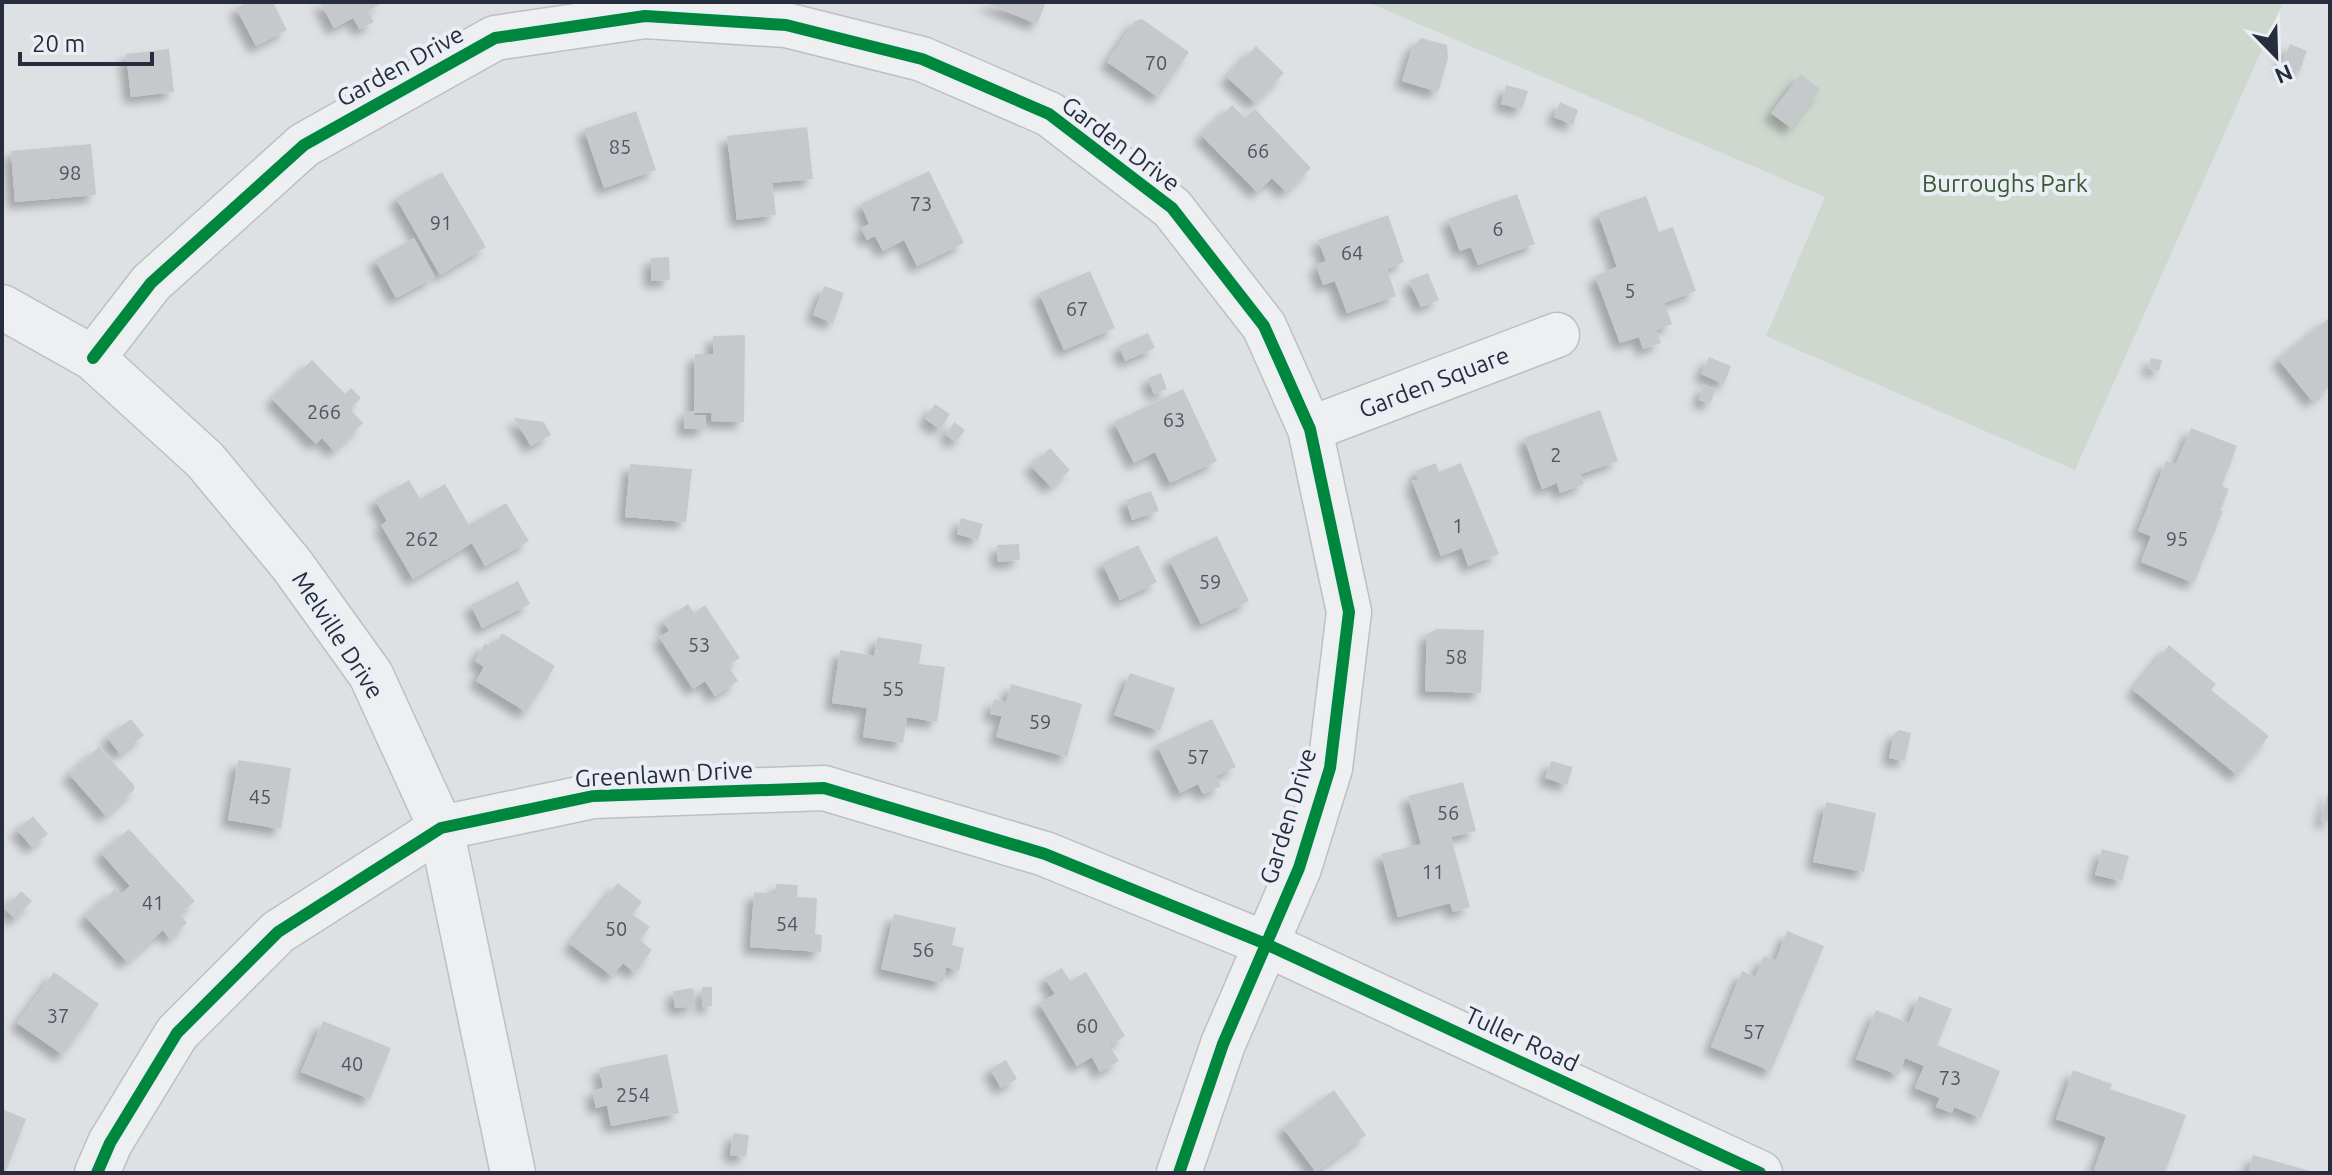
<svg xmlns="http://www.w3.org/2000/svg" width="2332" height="1175" viewBox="0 0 2332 1175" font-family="Ubuntu,sans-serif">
  <defs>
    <filter id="shadow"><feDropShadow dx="-7" dy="7" stdDeviation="4" flood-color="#0004"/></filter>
  </defs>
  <rect width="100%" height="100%" fill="#dee1e4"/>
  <path fill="#ced8cf" d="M1367,2H2283L2075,470L1766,336L1825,197Z"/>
  <path fill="#c6c9cc" filter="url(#shadow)" d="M248,2H273L287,30L256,46L236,8Z
    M320,2H384L368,11L374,22L360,29L353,18L334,28Z
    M983,2H1046L1037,24Z
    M1142,19L1189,52L1158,97L1107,62L1135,21Z
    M1421,38L1447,45L1448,58L1438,92L1402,81L1412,48Z
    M2290,44L2307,51L2299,72L2281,65Z
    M1256,46L1284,73L1255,103L1227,77Z
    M169,49L174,92L131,97L126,54Z
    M1801,74L1820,89L1791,128L1771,113Z
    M1506,85L1528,91L1522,109L1501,104Z
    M1560,102L1578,110L1573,125L1554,117Z
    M1232,105L1245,118L1255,109L1311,168L1286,192L1272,178L1257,192L1201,135Z
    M636,111L656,170L604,188L584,129Z
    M807,127L813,179L772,183L776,215L737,220L727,136Z
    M91,144L96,195L15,202L11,151Z
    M929,171L964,243L917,266L904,240L883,251L875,236L867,240L861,228L869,224L861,204Z
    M442,172L486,247L440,275L396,198Z
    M1517,194L1535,244L1478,265L1471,247L1460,251L1448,219Z
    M1646,196L1659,232L1673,227L1696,291L1664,303L1672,324L1656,330L1661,343L1643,349L1639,337L1620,343L1595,276L1617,267L1598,213Z
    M1388,215L1404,262L1387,269L1396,296L1347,313L1335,281L1323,285L1316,265L1326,261L1318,240Z
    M414,238L435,277L396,298L375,260Z
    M669,257L670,280L651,281V258Z
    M1090,271L1115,328L1064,350L1039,293Z
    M1428,273L1439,300L1421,307L1409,281Z
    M824,286L844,293L833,323L813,315Z
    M2330,317V386L2312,401L2278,359Z
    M1148,333L1155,348L1125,361L1119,346Z
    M745,335L744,422L711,421L712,413H695L693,415H706V429H684L685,411H694L695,354H713V336Z
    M1709,357L1731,366L1724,384L1701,374Z
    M2151,358L2162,360L2159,371L2148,368Z
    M312,360L345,394L351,388L361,398L350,409L363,423L334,451L322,438L316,444L272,399Z
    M1161,373L1167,389L1154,394L1148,378Z
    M1704,385L1716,389L1710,404L1699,400Z
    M1183,389L1217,461L1170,483L1155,452L1134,463L1114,422Z
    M935,404L950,414L940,429L925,419Z
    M1600,410L1618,461L1581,474L1584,484L1560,493L1557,483L1542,489L1524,438Z
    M514,418L544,422L551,435L531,446Z
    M954,422L965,430L956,442L946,435Z
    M2191,428L2237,446L2222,486L2229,489L2220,511H2223L2194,583L2141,562L2151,536L2138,531L2166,461L2176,464Z
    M1050,448L1070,470L1051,487L1031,466Z
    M1436,463L1439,472L1461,463L1499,554L1468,566L1462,548L1441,556L1412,481L1418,479L1415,471Z
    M630,464L692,469L686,522L625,517Z
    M409,480L420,499L445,484L469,525L506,503L529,541L485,566L472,543L413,579L381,525L387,521L375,500Z
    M1151,491L1159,511L1132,520L1126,500Z
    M961,518L983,524L978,540L957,534Z
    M1217,536L1249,601L1201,624L1169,559Z
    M1019,544L1020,560L998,562L997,545Z
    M1138,545L1157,582L1120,600L1102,563Z
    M518,581L530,604L482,628L471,605Z
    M688,604L694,613L705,605L740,658L728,665L738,681L715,696L705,681L693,689L659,637L669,631L663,621Z
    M1437,629L1484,630L1481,693L1425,691L1427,634Z
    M502,633L555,666L526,712L476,681L484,667L475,661L485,643L492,648Z
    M877,637L922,644L919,664L945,667L937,722L907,717L903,743L863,737L867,708L832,703L840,650L874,656Z
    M2169,645L2216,684L2211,690L2269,736L2237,775L2133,690Z
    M1130,673L1175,688L1160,731L1114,715Z
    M1011,684L1082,704L1067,757L996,737L1002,716L990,714L994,699L1006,702Z
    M131,719L144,735L120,754L107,737Z
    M1212,719L1236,767L1216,776L1221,786L1203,794L1198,784L1180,793L1157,745Z
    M1899,730L1911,733L1905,761L1889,758L1894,734Z
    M99,747L134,785V790L106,816L69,774Z
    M238,760L291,768L281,829L228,820Z
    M1551,761L1573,767L1567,785L1545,778Z
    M1463,782L1476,831L1451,837L1470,907L1453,912L1450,903L1398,917L1381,854L1421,844L1408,796Z
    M2329,788H2330V822L2321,820Z
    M1826,802L1876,813L1864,872L1813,862Z
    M33,816L48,834L32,847L17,830Z
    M129,829L195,901L180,914L187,923L170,939L163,930L127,962L85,916L115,889L121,894L130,886L101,853Z
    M2102,849L2129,856L2122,881L2095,875Z
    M618,883L642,902L632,914L650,927L640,940L652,950L635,973L623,963L612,976L570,944Z
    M776,884L798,885L797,897L817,898L815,934L822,935L821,952L750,947L754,892L776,894Z
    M21,891L32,901L15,919L5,909Z
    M894,914L956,928L952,945L964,948L959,971L946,967L943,983L881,969Z
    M1787,931L1824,946L1771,1071L1711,1047L1742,971L1755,977L1764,956L1776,960Z
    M1062,968L1070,981L1086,972L1125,1036L1109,1045L1119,1061L1100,1072L1092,1057L1077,1066L1039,1003L1055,994L1045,978Z
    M54,972L99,1004L63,1055L17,1023Z
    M702,987H712V1006L702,1007Z
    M693,988L695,1006L675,1008L673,991Z
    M1919,996L1952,1009L1937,1045L2000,1071L1981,1118L1954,1107L1952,1113L1936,1107L1940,1098L1915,1088L1924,1066L1905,1058L1899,1075L1856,1059L1876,1010L1909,1023Z
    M323,1021L391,1048L370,1099L301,1072Z
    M667,1054L679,1113L611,1126L607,1105L596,1108L592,1091L603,1088L599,1068Z
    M1006,1060L1017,1079L1001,1088L990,1069Z
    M2073,1070L2112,1084L2110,1089L2186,1115L2165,1173H2104L2094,1170L2106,1137L2056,1119Z
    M1334,1090L1366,1135L1316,1172L1283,1128Z
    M2,1109L26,1119L5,1173H2Z
    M733,1133L749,1135L746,1157L730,1155Z
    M2253,1155L2314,1172V1173H2248Z"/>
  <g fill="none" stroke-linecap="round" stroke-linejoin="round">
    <g stroke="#bdbfc2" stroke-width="47">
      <path id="minor" d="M2,307L93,358L205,460L292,565L371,675L441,828L513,1173
        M93,358L151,283L304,145L495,38L645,16L786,25L922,59L1049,114L1172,208L1264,326L1310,429L1349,612L1330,768L1299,868L1223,1044L1179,1173
        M1310,429L1557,335
        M97,1173L110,1143L177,1033L278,932L441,828L593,796L824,788L1045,854L1266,944L1760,1173"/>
    </g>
    <use href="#minor" stroke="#edeff1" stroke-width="44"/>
    <g stroke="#ebeef4" stroke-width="17">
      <path id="cycleway" d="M93,358L151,283L304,145L495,38L645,16L786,25L922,59L1049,114L1172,208L1264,326L1310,429L1349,612L1330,768L1299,868L1223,1044L1179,1173
        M97,1173L110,1143L177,1033L278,932L441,828L593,796L824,788L1045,854L1266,944L1760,1173"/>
    </g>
    <use href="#cycleway" stroke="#00873e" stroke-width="12"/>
  </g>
  <g text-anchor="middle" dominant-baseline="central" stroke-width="8" stroke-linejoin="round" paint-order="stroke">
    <g font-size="20" fill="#4f5561">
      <text x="1156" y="62">70</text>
      <text x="620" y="146">85</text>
      <text x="1258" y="150">66</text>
      <text x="70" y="172">98</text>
      <text x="921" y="203">73</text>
      <text x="441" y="222">91</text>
      <text x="1498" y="228">6</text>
      <text x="1352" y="252">64</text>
      <text x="1630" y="290">5</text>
      <text x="1077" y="308">67</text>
      <text x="324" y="411">266</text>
      <text x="1174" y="419">63</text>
      <text x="1556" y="454">2</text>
      <text x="1458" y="525">1</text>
      <text x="422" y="538">262</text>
      <text x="2177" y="538">95</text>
      <text x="1210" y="581">59</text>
      <text x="699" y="644">53</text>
      <text x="1456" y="656">58</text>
      <text x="893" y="688">55</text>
      <text x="1040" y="721">59</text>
      <text x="1198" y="756">57</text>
      <text x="260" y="796">45</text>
      <text x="1448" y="812">56</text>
      <text x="1433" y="871">11</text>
      <text x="153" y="902">41</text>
      <text x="787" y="923">54</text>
      <text x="616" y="928">50</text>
      <text x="923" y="949">56</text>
      <text x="58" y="1015">37</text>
      <text x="1087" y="1025">60</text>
      <text x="1754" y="1031">57</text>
      <text x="352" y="1063">40</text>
      <text x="1950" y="1077">73</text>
      <text x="633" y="1094">254</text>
    </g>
    <g font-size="24" fill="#262d3c" stroke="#ebeef4">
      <text transform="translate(400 66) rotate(-29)">Garden Drive</text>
      <text transform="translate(1121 144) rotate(37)">Garden Drive</text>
      <text transform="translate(1434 382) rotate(-21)">Garden Square</text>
      <text transform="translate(338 635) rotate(57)">Melville Drive</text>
      <text transform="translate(664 774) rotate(-3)">Greenlawn Drive</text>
      <text transform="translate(1288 816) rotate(-73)">Garden Drive</text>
      <text transform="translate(1522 1039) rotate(25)">Tuller Road</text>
    </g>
    <g font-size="24" fill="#395833" stroke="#ebeef4">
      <text x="2005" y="183">Burroughs Park</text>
    </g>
  </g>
  <rect width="2332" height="1175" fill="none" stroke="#262d3c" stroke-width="8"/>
  <g transform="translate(2276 56) rotate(157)" stroke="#ebeef4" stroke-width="6" paint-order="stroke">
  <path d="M0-6L14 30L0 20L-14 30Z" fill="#262d3c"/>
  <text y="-12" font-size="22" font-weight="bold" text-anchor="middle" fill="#262d3c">N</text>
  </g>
  <path d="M20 52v12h132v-12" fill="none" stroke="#262d3c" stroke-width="4"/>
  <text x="32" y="52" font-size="24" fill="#262d3c" stroke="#ebeef4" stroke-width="6" paint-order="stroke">20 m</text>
</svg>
